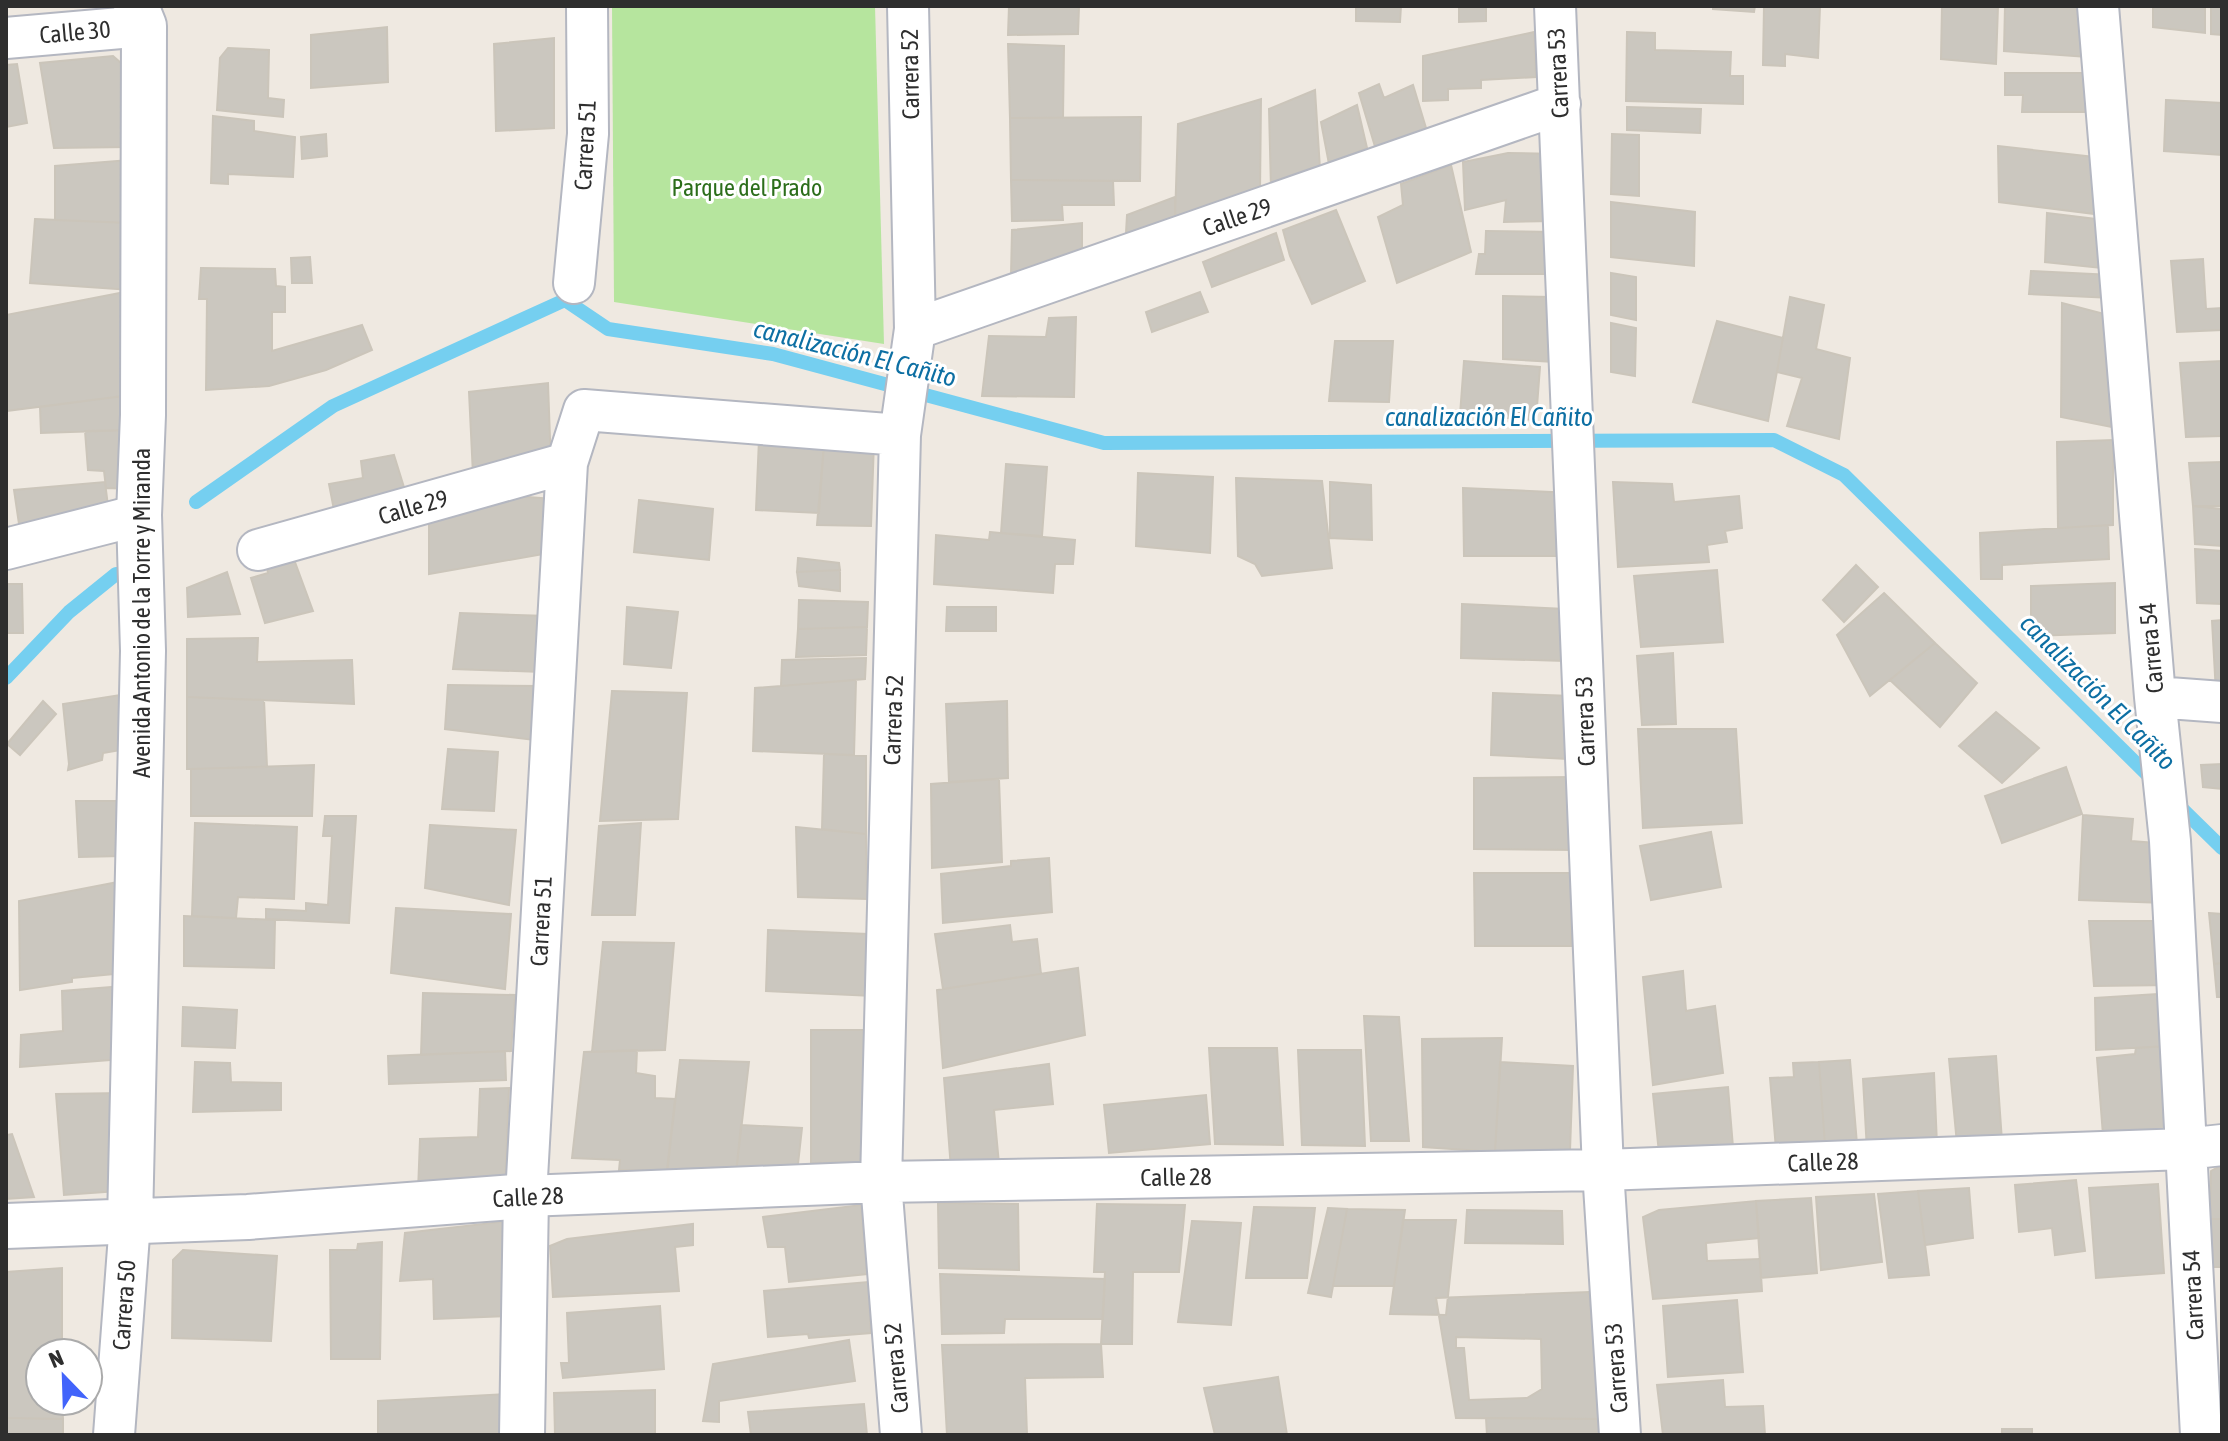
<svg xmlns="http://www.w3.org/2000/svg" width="2228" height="1441" viewBox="0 0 2228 1441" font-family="'Asap Condensed',sans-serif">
  <rect width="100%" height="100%" fill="#efe9e1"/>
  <path fill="#b6e59e" d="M612,6H875L884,344L614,302Z"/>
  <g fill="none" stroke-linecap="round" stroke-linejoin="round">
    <path stroke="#75cff0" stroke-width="14" d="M196,502L333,406L565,300L608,329L773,354L1104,443L1774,440L1844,475L2156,783
      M6,678L69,612L116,574
      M2174,801L2222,848"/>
  </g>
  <path fill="#cbc7bf" stroke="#cbc5ba" stroke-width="2" fill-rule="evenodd" d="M1009,6L1079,7L1078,34L1008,35Z
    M1356,6H1401L1400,22L1356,21Z
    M1459,6H1486V21L1459,22Z
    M1713,6H1755L1754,12L1713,9Z
    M1764,6H1820L1818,58L1785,54V66L1763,65Z
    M1942,6H1998L1996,64L1941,59Z
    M2005,6H2088L2087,57L2004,51Z
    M2153,6H2205V33L2153,27Z
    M2211,6H2222V35L2211,34Z
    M387,27L388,82L311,88V35Z
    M1534,32L1536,77L1481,80V88L1448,89V100L1423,101V56Z
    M1627,32L1655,33V50L1731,52L1730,76H1743V104L1626,101Z
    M554,38V128L496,131L494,44Z
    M1008,44L1064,46L1063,118H1010Z
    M228,48L269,50L268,98L284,100L283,117L217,110L220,58Z
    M113,56L121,63L128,147L54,148L40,63Z
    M17,64L27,123L6,127V65Z
    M2005,73H2095V112H2022L2023,95H2005Z
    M1379,84L1384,98L1413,85L1426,128L1376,150L1359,93Z
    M1315,90L1320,169L1271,189L1269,109Z
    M1261,99L1260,193L1175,219L1178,124Z
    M2166,100L2222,103V155L2164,151Z
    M1357,105L1367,148L1329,164L1321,122Z
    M1627,107L1701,109L1700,133L1627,130Z
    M213,116L254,121V131L295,137L293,177L228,174V184L211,183Z
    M1141,117L1140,181L1011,180L1010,118Z
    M326,134L327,156L302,159L301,137Z
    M1612,134L1639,135V196L1611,194Z
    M1998,146L2103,158V215L1999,202Z
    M1508,153L1559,154L1556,221L1504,222L1506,200L1465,210L1463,162Z
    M129,160V223L55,220V166Z
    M1451,165L1471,252L1397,283L1378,217L1403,205L1401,184Z
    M1011,180L1113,181L1114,205H1062L1063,220L1012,221Z
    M1175,197V219L1125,251L1127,215Z
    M1611,202L1695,212L1694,266L1611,257Z
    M1336,210L1365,281L1312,304L1290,256L1283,230Z
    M2047,213L2112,221L2111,269L2045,262Z
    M35,219L129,223L131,290L30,283Z
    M1082,223V256L1011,275L1012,230Z
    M1486,231L1555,232L1553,274H1476L1479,254H1485Z
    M1276,233L1284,260L1212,287L1203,262Z
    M310,257L312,283H292L291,258Z
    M2203,259L2206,309L2222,308V330L2177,332L2171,261Z
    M201,268L275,269L276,286L285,287V312H272V351L362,325L372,350L326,370L269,386L206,390L207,299H199Z
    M2031,271L2112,275V298L2029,294Z
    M1611,273L1636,277V320L1611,315Z
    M130,291L131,395L6,411V315Z
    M1200,292L1208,312L1152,332L1146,312Z
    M1503,296L1553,297L1554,362L1503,359Z
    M1790,297L1824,305L1816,349L1850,358L1839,439L1787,426L1802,378L1777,372Z
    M2062,303L2112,316V427L2061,417Z
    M1076,317L1074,397L982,396L989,336L1046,337L1049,318Z
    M1717,321L1783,338L1768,421L1693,402Z
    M1611,323L1636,328L1635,376L1611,372Z
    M1335,341H1393L1389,402L1329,401Z
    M1464,361L1540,367L1536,420L1460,415Z
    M2222,361V436L2186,437L2180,363Z
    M548,383L551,467L473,475L469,392Z
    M131,395L130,430L41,433L40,407Z
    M130,430L132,489L106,488L104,471L88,470L85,431Z
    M759,439L824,444L819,513L756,510Z
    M2113,440V525L2058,528L2057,442Z
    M874,442L871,526L817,525L824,444Z
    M394,455L407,497L334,510L329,484L363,478L361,461Z
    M2222,462V506H2193L2189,463Z
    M1006,464L1047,467L1042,536L1001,533Z
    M1138,473L1213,477L1210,553L1136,546Z
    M1236,478L1322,481L1332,568L1262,576L1255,564L1238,556Z
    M105,482L109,514L19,524L14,490Z
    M1330,482L1371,485L1372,540L1330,538Z
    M1613,482L1672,484L1674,502L1739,496L1742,528L1725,531L1727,542L1707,545L1709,562L1618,567Z
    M1463,488L1573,493L1575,556H1464Z
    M515,496L553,499L555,552L429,574V517Z
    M639,500L713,509L709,560L634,552Z
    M2193,506L2222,509V546L2195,544Z
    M2108,525L2109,559L2002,565V579H1981L1980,533Z
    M990,532L1075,540L1073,564H1055L1053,593L934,584L936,535L989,540Z
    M2195,549L2222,551V604L2197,603Z
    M292,554L313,611L265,623L251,578L268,573L266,562Z
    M798,558L839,563L840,570L797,572Z
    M1856,565L1878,587L1844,622L1823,600Z
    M840,570V591L799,586L797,572Z
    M1717,570L1723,642L1641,647L1634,576Z
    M227,572L240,614L188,617L187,588Z
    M2115,583V633L2031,636V586Z
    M6,584H22L23,633H6Z
    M1884,593L1935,643L1870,696L1837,635Z
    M799,600L868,602L867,627L798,629Z
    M1462,604L1565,609V661L1461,658Z
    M627,607L678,612L671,668L624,664Z
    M947,607H996V631H946Z
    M460,613L548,616L542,672L453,669Z
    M2222,620V692L2216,693L2212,621Z
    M867,627L866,655L796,657L798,629Z
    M258,638L257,662L352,660L354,704L187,697V639Z
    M1935,643L1977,683L1940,727L1890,680Z
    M1673,653L1676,724L1642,725L1637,656Z
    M866,658L865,679L781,686L782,660Z
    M856,680L854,755L753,751L755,688Z
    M448,685L539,686L534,740L445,729Z
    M612,691L687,693L678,819L600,821Z
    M1493,693L1572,696L1568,759L1491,755Z
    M121,695V750L103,753L102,760L68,770L69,764L63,704Z
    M187,697L264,700L267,767L187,769Z
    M43,701L56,714L20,755L7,744Z
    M1007,701L1008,778L949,782L946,704Z
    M1996,712L2039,748L2002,783L1959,746Z
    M1638,729H1736L1742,823L1643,828Z
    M448,749L498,752L494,811L442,809Z
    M824,754L866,756V834L822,829Z
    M2222,764V789L2203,787L2201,765Z
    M314,765L312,816H191V769Z
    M2066,767L2082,814L2002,843L1985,796Z
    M1573,777L1574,850L1474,849V778Z
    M999,779L1002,862L932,868L931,784Z
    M76,801H122V856L79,857Z
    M2083,815L2133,819L2131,841L2169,844L2165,903L2079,900Z
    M325,816H356L349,923L266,919V909L306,911V903L328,905L332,836H323Z
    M195,823L297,827L294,899L238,897L236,918L192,916Z
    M641,823L635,915H592L599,826Z
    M430,825L516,830L509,905L425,888Z
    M796,827L866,834L867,899L798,897Z
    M1711,832L1721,887L1651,900L1640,846Z
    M1049,858L1052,912L943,923L941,874L1011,866V861Z
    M1474,873H1571V946H1475Z
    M123,881L124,973L72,978V982L20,990L19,901Z
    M396,908L511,914L505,989L391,973Z
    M2209,913L2222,914V963L2214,964Z
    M184,916L275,920L274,968L184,966Z
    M2089,921H2166L2172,985L2094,986Z
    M1010,925L1012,942L1037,939L1041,974L943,989L935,934Z
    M768,930L868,934L873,996L766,991Z
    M603,942L674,943L665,1050L592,1052Z
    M2222,963V997H2217L2214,964Z
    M1078,968L1085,1035L943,1068L937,990Z
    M1683,971L1686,1011L1715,1006L1723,1073L1653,1085L1643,977Z
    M123,986V1059L20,1067L21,1035L63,1031L62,991Z
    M423,993L515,995L511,1051L421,1055Z
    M2173,993L2168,1046L2096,1050L2095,998Z
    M183,1007L237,1010L235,1048L182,1046Z
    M1364,1016L1399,1017L1409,1141H1371Z
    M811,1030H867L869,1162L811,1163Z
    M1502,1038L1495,1152L1423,1147L1422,1039Z
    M2168,1046L2177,1130L2103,1135L2097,1058L2135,1054L2136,1048Z
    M1209,1048H1277L1283,1145L1215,1144Z
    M637,1050L636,1073L655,1076V1098L675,1099L667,1170H619L620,1160L572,1158L584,1052Z
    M1298,1050H1361L1365,1146L1302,1145Z
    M505,1051L506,1080L389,1084L388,1056Z
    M1996,1056L2002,1141L1957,1144L1949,1059Z
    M680,1060L749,1062L736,1173L667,1174Z
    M1850,1060L1857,1144L1825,1146L1819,1062Z
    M195,1062L230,1063L231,1082L281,1083V1110L193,1112Z
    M1500,1062L1573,1066L1570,1151L1495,1152Z
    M1819,1062L1825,1146L1776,1149L1770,1078L1794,1077L1793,1063Z
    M1049,1064L1053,1104L994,1110L999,1164L951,1169L944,1078Z
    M1934,1073L1937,1145L1867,1151L1863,1079Z
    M1728,1087L1734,1159L1660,1163L1653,1094Z
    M509,1088L505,1187L418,1191L420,1139L478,1137L480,1089Z
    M124,1093L118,1191L64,1195L56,1094Z
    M1206,1095L1210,1144L1109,1153L1104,1105Z
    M741,1125L802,1128L797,1173H736Z
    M12,1134L34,1197L6,1199V1135Z
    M2220,1166H2222V1219H2210L2211,1171Z
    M2076,1180L2085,1251L2055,1255L2052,1228L2019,1232L2015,1185Z
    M2158,1184L2164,1273L2096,1278L2089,1188Z
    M1969,1188L1973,1238L1925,1245L1918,1191Z
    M1918,1191L1929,1275L1889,1278L1878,1194Z
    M1874,1194L1882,1262L1821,1270L1816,1197Z
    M1811,1198L1817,1273L1761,1278L1756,1201Z
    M1756,1201L1759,1238L1706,1243L1707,1261L1760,1259L1762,1291L1653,1299L1643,1217L1659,1210Z
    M938,1203L1018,1204L1019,1270L939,1268Z
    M1097,1204L1185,1205L1179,1272H1133L1132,1344H1101L1105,1272H1094Z
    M861,1205L867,1274L789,1282L785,1247H768L763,1217Z
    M1254,1207L1315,1208L1307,1278H1246Z
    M1328,1208L1347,1209L1331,1297L1308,1293Z
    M1347,1209L1405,1210L1394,1286H1333Z
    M1467,1210L1562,1211L1563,1244L1465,1243Z
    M2210,1219H2222V1267H2213Z
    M1403,1220H1456L1446,1315L1390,1314Z
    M509,1221L508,1316L434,1319L433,1279L400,1281L405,1233Z
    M1192,1221L1241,1223L1231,1325L1178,1322Z
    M693,1224V1245L675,1247L679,1291L553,1297L550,1246L567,1239Z
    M382,1242L380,1359H331L330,1250H357L358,1244Z
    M183,1250L277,1256L271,1341L172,1338L173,1260Z
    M62,1268V1353H40V1401H62L63,1419L6,1418V1272Z
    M940,1274L1105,1279L1103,1319H1005L1004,1333L942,1334Z
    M868,1282L871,1333L809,1338L808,1334L768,1337L764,1291Z
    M1589,1292L1602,1419L1456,1418L1436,1298ZM1456,1337L1541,1339L1542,1389L1527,1398L1469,1400L1464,1348H1456Z
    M1737,1300L1743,1372L1668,1377L1663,1306Z
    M660,1306L664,1369L563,1378L561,1363H569L567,1313Z
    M849,1340L855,1381L719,1401V1422L703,1421L713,1364Z
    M1101,1344L1103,1377L1025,1378L1027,1435H947L942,1345Z
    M1278,1377L1287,1435H1215L1204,1388Z
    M1723,1380L1725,1407L1763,1406L1765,1435H1663L1657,1385Z
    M655,1390V1435H555L554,1393Z
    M507,1394L505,1435H378V1401Z
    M864,1404L867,1435H751L748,1412Z
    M6,1418L63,1419V1435H6Z
    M1486,1418L1602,1419L1604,1435H1487Z
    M2002,1429H2032V1435H2002Z"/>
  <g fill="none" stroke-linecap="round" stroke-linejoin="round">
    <g stroke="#b4b7c1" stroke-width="44">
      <path id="minor" d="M1555,6L1603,1170L1620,1435
        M2098,6L2155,697L2170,841L2201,1435
        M6,38L144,26
        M574,283L588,134L587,6
        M915,329L1560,104
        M900,435L584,410L567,463L526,1196L881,1182L1603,1170L2185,1149L2222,1145
        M6,549L139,515
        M258,550L567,463
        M2155,697L2222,702
        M114,1435L130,1222
        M901,1435L881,1182L900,435L915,329L908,6"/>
    </g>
    <g stroke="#b4b7c1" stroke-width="48">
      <path id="secondary" d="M130,1222L143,651L139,515L143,415L144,26L136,6
        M6,1226L248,1217L526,1196L522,1435"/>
    </g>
    <use href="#minor" stroke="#fff" stroke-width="40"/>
    <use href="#secondary" stroke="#fff" stroke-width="44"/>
  </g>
  <g text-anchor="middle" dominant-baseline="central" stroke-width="6" stroke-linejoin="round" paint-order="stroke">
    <g font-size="24" fill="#2e2e2e" stroke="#fff">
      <text transform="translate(75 32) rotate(-5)">Calle 30</text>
      <text transform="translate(1558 73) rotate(-93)">Carrera 53</text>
      <text transform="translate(910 74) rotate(-91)">Carrera 52</text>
      <text transform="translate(585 145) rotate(-87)">Carrera 51</text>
      <text transform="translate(1237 217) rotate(-19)">Calle 29</text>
      <text transform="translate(413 507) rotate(-16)">Calle 29</text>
      <text transform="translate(141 613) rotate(-90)">Avenida Antonio de la Torre y Miranda</text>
      <text transform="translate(2151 648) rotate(-95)">Carrera 54</text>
      <text transform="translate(893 720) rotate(-88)">Carrera 52</text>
      <text transform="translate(1585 721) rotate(-92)">Carrera 53</text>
      <text transform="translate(541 921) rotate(-87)">Carrera 51</text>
      <text transform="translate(1823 1162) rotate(-2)">Calle 28</text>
      <text transform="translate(1176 1177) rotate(-1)">Calle 28</text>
      <text transform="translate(528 1197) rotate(-3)">Calle 28</text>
      <text transform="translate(2193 1295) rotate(-93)">Carrera 54</text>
      <text transform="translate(124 1305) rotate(-86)">Carrera 50</text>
      <text transform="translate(896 1368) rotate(-95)">Carrera 52</text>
      <text transform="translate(1616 1368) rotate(-94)">Carrera 53</text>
    </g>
    <g font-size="24" fill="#2c6e1b" stroke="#fff">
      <text x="747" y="187">Parque del Prado</text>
    </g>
    <g font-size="26" font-style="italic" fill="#0d6fa3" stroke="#fff">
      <text transform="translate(855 353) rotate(14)">canalización El Cañito</text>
      <text x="1489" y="417">canalización El Cañito</text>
      <text transform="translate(2098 692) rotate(45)">canalización El Cañito</text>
    </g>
  </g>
  <rect width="2228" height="1441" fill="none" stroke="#2e2e2e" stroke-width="16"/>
  <g transform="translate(64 1377) rotate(337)"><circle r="38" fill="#ffffff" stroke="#ababab" stroke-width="2"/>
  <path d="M0-6L14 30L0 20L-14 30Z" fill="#4264fb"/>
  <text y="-12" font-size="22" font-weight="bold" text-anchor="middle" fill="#2e2e2e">N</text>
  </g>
</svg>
